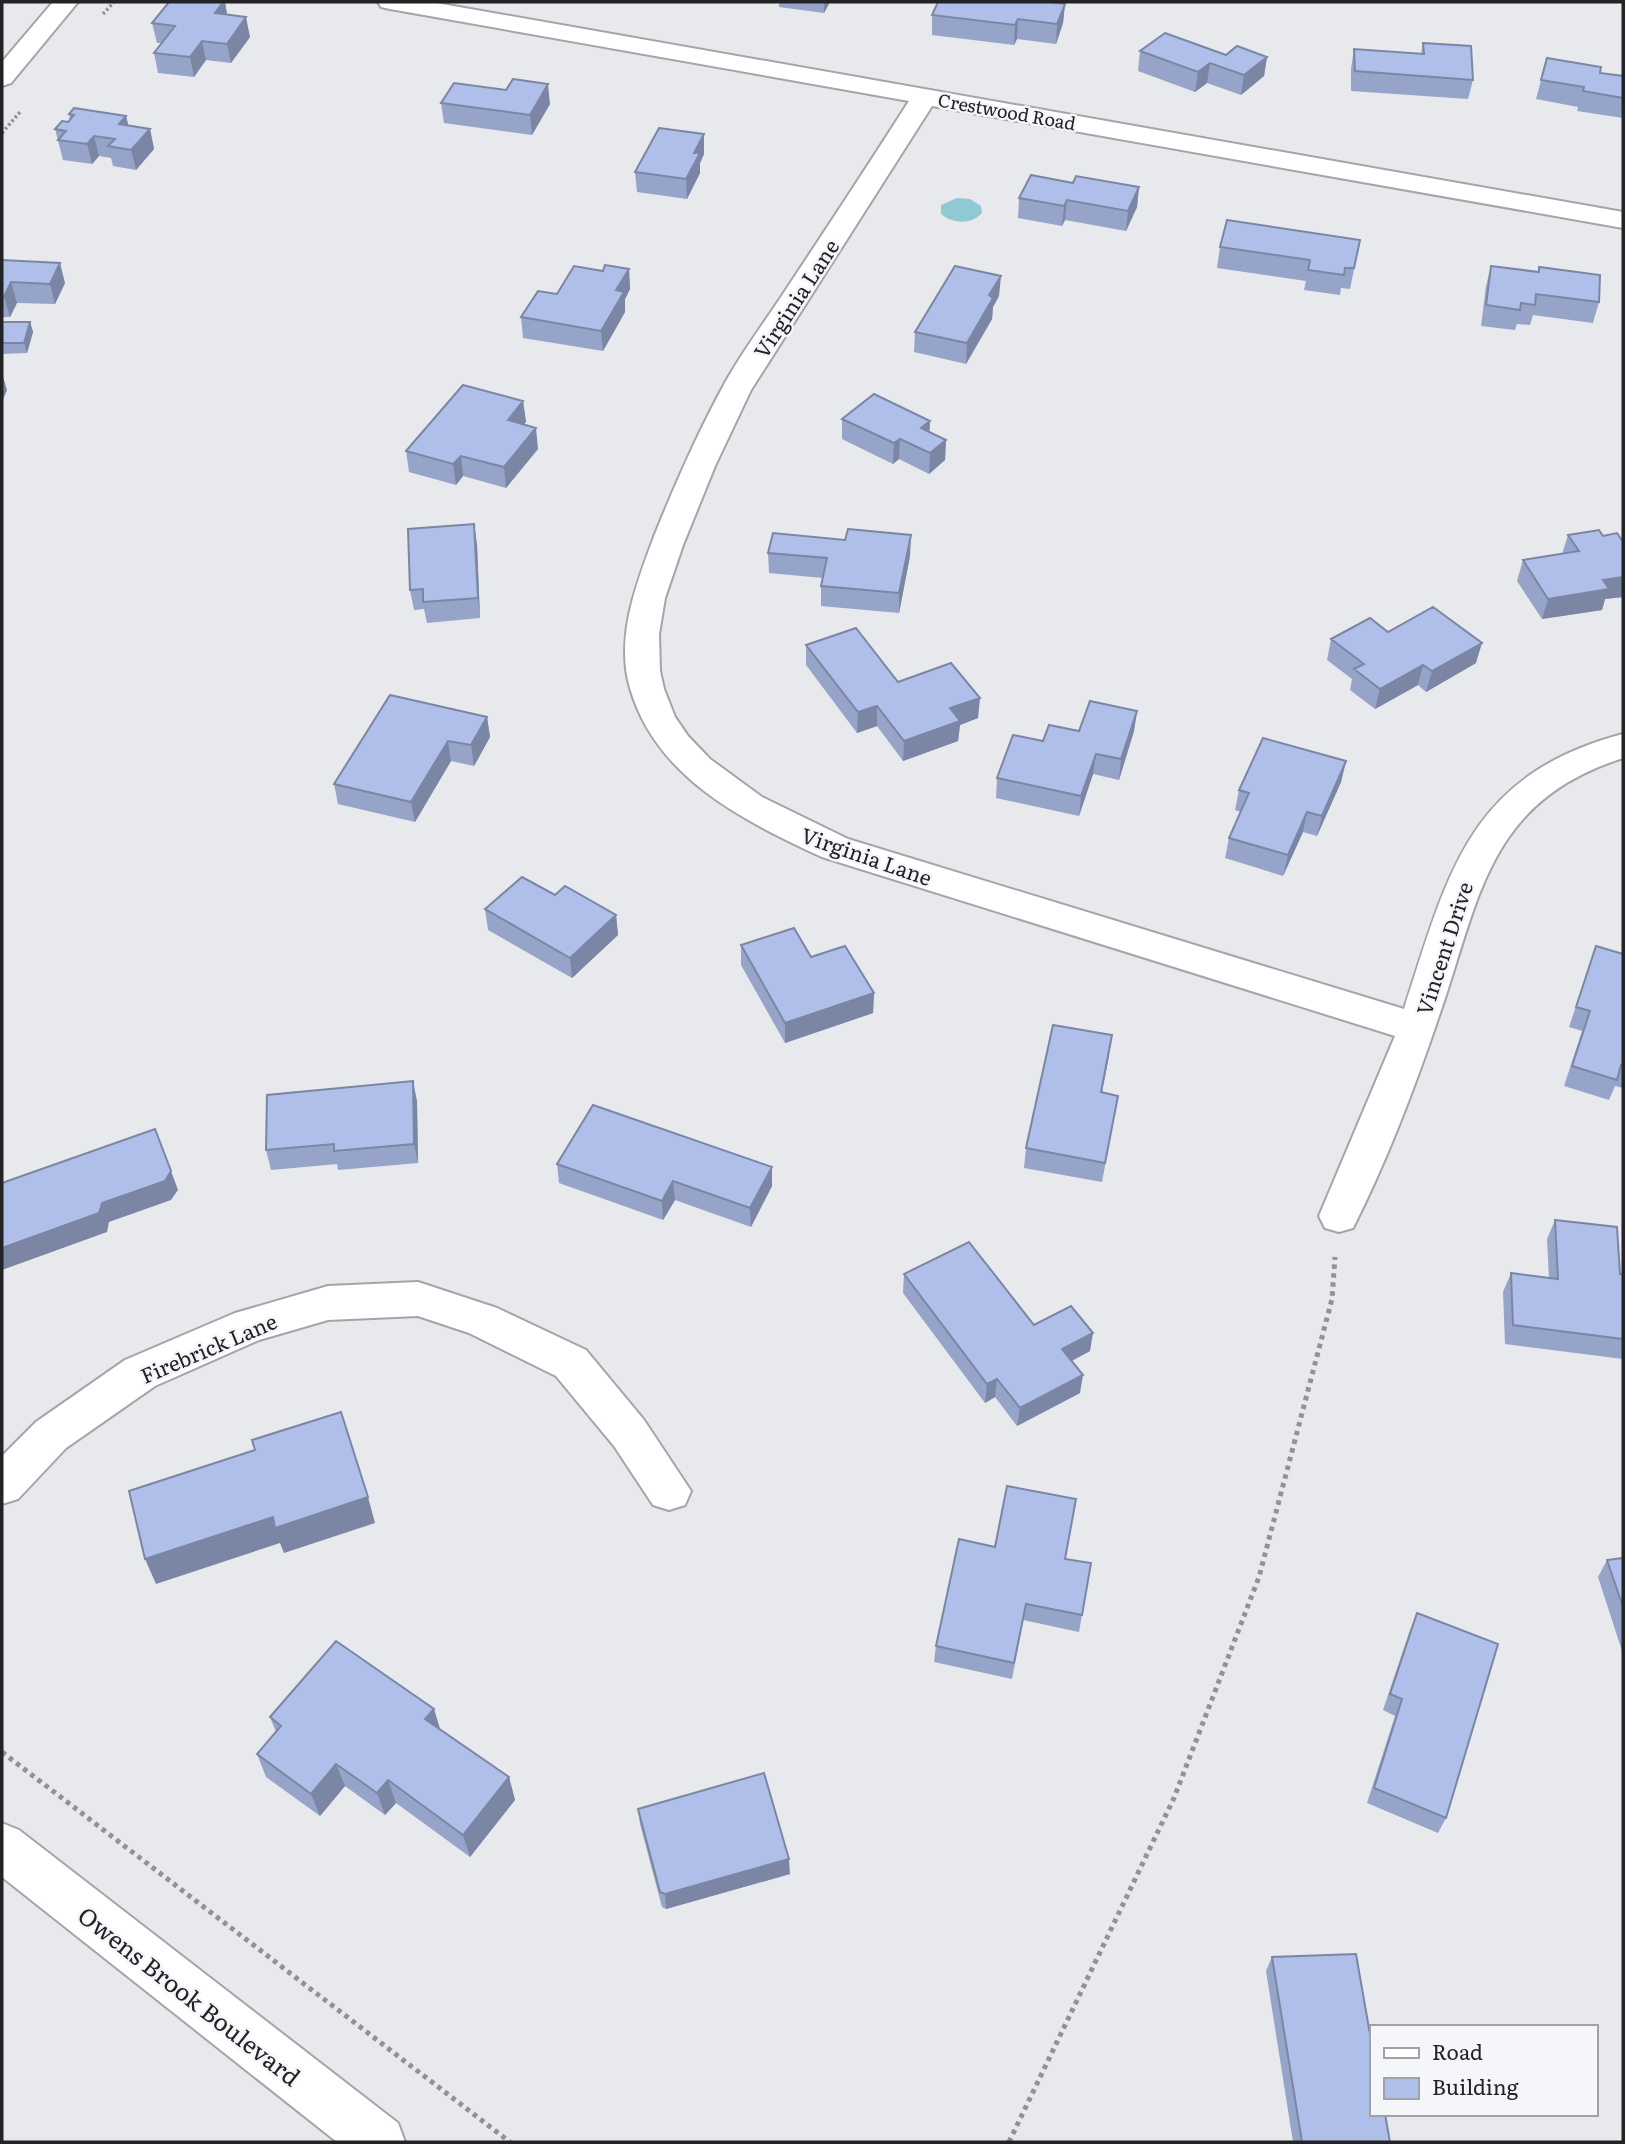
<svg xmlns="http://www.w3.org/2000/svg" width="1625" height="2144" viewBox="0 0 1625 2144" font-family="Literata,serif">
  <rect width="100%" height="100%" fill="#e7e9ec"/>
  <path fill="#8ec9d4" d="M957,198L970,199L981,206L982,213C971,225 953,224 941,214V205Z"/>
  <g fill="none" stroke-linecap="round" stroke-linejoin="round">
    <g stroke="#a3a5a8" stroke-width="4">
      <path id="minor" d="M53,2H78L11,83L2,86V62Z
        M378,2H431L1623,212V228L932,106L751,390L715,466L683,545L665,598L659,634L660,671L664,689L675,717L688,736L710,759L762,797L848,839L1404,1009C1448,874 1468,775 1623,734V758C1486,802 1480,899 1439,1016C1415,1087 1387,1161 1353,1228L1339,1232L1325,1228L1319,1216L1395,1036L822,857C744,821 656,778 630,688C615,637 637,582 655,534C676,482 699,430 726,381C744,349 767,319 787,288C828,226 869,164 909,101L390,9L381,7Z
        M418,1282L497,1308L586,1350L644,1420L691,1491L685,1505L669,1510L653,1505L614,1446L556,1376L469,1333L418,1316L328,1320L259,1340L155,1386L66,1448L18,1499L2,1504V1456L36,1422L125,1360L235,1313L328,1286Z
        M2,1823L19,1830L398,2123L405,2142H337L2,1877Z"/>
    </g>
    <path stroke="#919295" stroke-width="3.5" stroke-dasharray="2.5 2.5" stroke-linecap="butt" d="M103,14L114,2
      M2,133L20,112"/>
    <path stroke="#919295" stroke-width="5" stroke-dasharray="4.5 4.5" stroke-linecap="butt" d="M2,1752L510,2142
      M1009,2142L1174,1798L1259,1577L1332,1299L1335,1257"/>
    <use href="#minor" fill="#fff" fill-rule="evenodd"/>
  </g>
  <path fill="#97a4c9" d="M169,2H225L227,15L250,37L231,63L206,60L194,77L158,73L154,53L161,43H157L152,23Z
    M772,2H830L824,13L779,7V3Z
    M1065,4L1063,23L1056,44L1017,39L1014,45L932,35V15Z
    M1423,43L1473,80L1468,99L1351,91V69L1354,49L1421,54Z
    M1140,51L1226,55L1267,57L1264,76L1241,95L1207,83L1195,92L1138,71Z
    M1547,58L1600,73L1623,76V118L1577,111L1578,107L1536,99Z
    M441,103L550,104L532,135L444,123Z
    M69,114L126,116L128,125L150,129L154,149L136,170L113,166L111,158L99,156L92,164L63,160L55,129L68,122L70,120Z
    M704,154L700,163V173L687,199L637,192L635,172Z
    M1073,183L1139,187L1137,207L1126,231L1065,220L1062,226L1018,218L1019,198Z
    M1360,240L1350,289L1341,288L1340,295L1304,290L1306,281L1217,268L1220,247Z
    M2,260L65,283L55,304L17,303L10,317H2Z
    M1491,266L1538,272L1539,267L1599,302L1593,323L1533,315L1530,325L1517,324L1515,330L1481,326L1486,286Z
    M629,269L630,289L625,299V312L603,351L523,338L521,317L557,294L603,271Z
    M999,296L993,307L992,319L966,364L914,352L915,332Z
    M2,322H30L33,332L27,353L2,354Z
    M523,401L526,422L523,425L538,449L506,488L463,476L456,485L409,472L406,451Z
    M842,419L930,421L929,432L946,440L945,460L929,474L899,459L893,464L842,439Z
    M474,524L477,545L480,618L427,623L424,609L414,610L410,590Z
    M1568,535L1603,536L1623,542V597L1605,599L1602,610L1542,619L1517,581L1523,560L1562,554Z
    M768,553L910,556L899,613L821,606V586L823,578L769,573Z
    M1388,632L1476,663L1426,692L1418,685L1375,709L1350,690L1352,679L1327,660L1331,639Z
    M806,645L898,682L978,718L960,725L958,741L903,761L877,726L857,733L806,665Z
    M1137,711L1134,731L1119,780L1093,774L1079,816L996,798L997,778L1043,741L1079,731Z
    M487,717L490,737L474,766L451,761L415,822L338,804L334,784Z
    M1346,761L1341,782L1317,836L1303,832L1283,876L1225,858L1229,838L1241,812L1235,810L1239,790Z
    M555,895L616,915L618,935L572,978L488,930L485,909Z
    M741,945L811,957L874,993L873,1013L785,1043L741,965Z
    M1596,946L1623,954V1088L1615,1086L1609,1100L1564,1086L1582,1031L1569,1027Z
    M1109,1055L1102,1092L1118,1096L1102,1182L1024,1168L1026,1148Z
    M417,1101L418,1163L338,1170L337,1164L271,1170L266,1150Z
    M557,1164L772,1186L751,1227L675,1200L663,1220L559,1183Z
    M1555,1220L1620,1274H1623V1359L1505,1344L1503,1292L1511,1273L1549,1278L1547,1239Z
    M904,1274L1034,1325L1090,1351L1072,1361L1080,1393L1017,1426L995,1397L985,1403L903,1293Z
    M995,1547L1091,1563L1079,1632L1023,1620L1012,1679L934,1662L936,1646Z
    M1623,1558V1654L1598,1577L1607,1560Z
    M1417,1613L1446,1818L1438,1833L1367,1803L1395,1716L1383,1710L1410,1630Z
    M434,1709L440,1730L509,1777L515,1800L470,1857L396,1803L385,1815L345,1786L320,1816L266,1777L257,1754L276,1732L270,1717Z
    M638,1809L790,1874L666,1909L662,1907L640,1824Z
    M1272,1957L1390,2142H1293L1266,1971Z"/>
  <path fill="#7b86a4" d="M223,2H225L228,20L215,13Z
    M824,2H830L824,13Z
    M1065,4L1063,23L1056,44L1057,24Z
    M246,17L250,37L231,63L227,44Z
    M1018,19L1017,39L1014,45L1015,25Z
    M202,41L206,60L194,77L190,57Z
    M1267,57L1264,76L1241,95L1244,75Z
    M1210,63L1207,83L1195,92L1198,72Z
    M548,84L550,104L532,135L530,115Z
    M126,116L131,136L119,124Z
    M150,129L154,149L136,170L131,150Z
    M704,134V154L700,163V173L687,199L686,179L694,153Z
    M94,136L99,156L92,164L87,144Z
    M1139,187L1137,207L1126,231L1128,211Z
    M1067,200L1065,220L1062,226L1064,206Z
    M60,263L65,283L55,304L50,284Z
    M629,269L630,289L625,299V312L603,351L601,331L616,290Z
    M1001,276L999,296L993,307L992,319L966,364L967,343L989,295Z
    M11,282L17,303L10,317L4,297Z
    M30,322L33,332L27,353L24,343Z
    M2,373L7,390L2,402Z
    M523,401L526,422L510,441L508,420Z
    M930,421L929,441L921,428Z
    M536,428L538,449L506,488L504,467Z
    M900,439L899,459L893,464L894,443Z
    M946,440L945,460L929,474L930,453Z
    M461,456L463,476L456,485L453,464Z
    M474,524L477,545L480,618L478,598Z
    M911,535L910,556L899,613V593Z
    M1623,577V597L1605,599L1602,610L1542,619L1548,599L1603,580Z
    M1482,643L1476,663L1426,692L1432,671Z
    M1423,665L1418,685L1375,709L1380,689Z
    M980,698L978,718L960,725L958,741L903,761L904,741L950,708Z
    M877,706V726L857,733L858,712Z
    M1137,711L1134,731L1119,780L1121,759Z
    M487,717L490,737L474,766L471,745Z
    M448,741L451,761L415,822L411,802Z
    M1096,754L1093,774L1079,816L1081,796Z
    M1346,761L1341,782L1317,836L1322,816Z
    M1307,812L1303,832L1283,876L1288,855Z
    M616,915L618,935L572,978L570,958Z
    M874,993L873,1013L785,1043V1023Z
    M1112,1035L1109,1055L1098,1112L1101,1092Z
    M413,1081L417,1101L418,1163L414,1144Z
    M772,1167V1186L751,1227L750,1208Z
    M171,1171L178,1190L171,1200L109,1222L107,1232L2,1270V1248Z
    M673,1181L675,1200L663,1220L662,1201Z
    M1093,1333L1090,1351L1059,1367L1062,1349Z
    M1083,1375L1080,1393L1017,1426L1020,1408Z
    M997,1379L995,1397L985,1403L987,1384Z
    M368,1497L375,1523L284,1553L280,1543L156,1584L145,1559L273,1517Z
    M434,1709L441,1732L425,1719Z
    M336,1764L345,1786L320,1816L311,1794Z
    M509,1777L515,1800L470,1857L463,1835Z
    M388,1780L396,1803L385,1815L377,1793Z
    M789,1859L790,1874L666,1909L665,1894Z"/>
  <path fill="#b0bfea" stroke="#7b86a4" stroke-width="2" d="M169,2H223L215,13L246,17L227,44L202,41L190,57L154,53L175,26L152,23Z
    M938,2H1050L1065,4L1057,24L1018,19L1015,25L932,15Z
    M1165,33L1226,55L1237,46L1267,57L1244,75L1210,63L1198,72L1140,51Z
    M1423,43L1471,46L1473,80L1355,71L1354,49L1424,54Z
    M1547,58L1601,67L1600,73L1623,76V98L1583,91L1584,87L1541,80Z
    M513,79L548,84L530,115L441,103L454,83L506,90Z
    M74,108L126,116L119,124L150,129L131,150L108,146L115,139L94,136L87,144L58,140L66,131L55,129L62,121L68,122L74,115L69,114Z
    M659,128L704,134L694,153H700L686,179L635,172Z
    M1031,175L1073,183L1076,176L1139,187L1128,211L1067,200L1064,206L1019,198Z
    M1227,220L1360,240L1354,268H1345L1344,275L1308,270L1310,260L1220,247Z
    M2,260L60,263L50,284L11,282L4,297H2Z
    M605,265L629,269L616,290L624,292L601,331L521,317L538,291L557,294L574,266L603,271Z
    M955,266L1001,276L989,295L993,298L967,343L915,332Z
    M1491,266L1539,272V267L1600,275L1599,302L1536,294L1535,305L1521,303L1520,310L1486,305Z
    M2,322H30L24,343H2Z
    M463,385L523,401L508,420L536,428L504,467L461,456L453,464L406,451Z
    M874,394L930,421L921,428L946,440L930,453L900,439L894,443L842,419Z
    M474,524L478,598L423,602V589L410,590L408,529Z
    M848,529L911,535L899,593L821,586L827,558L768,553L773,533L845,540Z
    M1599,530L1603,536L1617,533L1623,542V577L1603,580L1609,589L1548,599L1523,560L1579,551L1568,535Z
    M1433,607L1482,643L1432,671L1423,665L1380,689L1354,669L1364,664L1331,639L1370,618L1388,632Z
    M856,628L898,682L951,663L980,698L950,708L960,721L904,741L877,706L858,712L806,645Z
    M390,695L487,717L471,745L448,741L411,802L334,784Z
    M1090,701L1137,711L1121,759L1096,754L1081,796L997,778L1013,735L1043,741L1049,725L1079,731Z
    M1263,738L1346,761L1322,816L1307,812L1288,855L1229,838L1249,793L1239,790Z
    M522,877L555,895L565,886L616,915L570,958L485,909Z
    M794,928L811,957L845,946L874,993L785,1023L741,945Z
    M1596,946L1623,954V1066L1621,1065L1617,1080L1572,1066L1590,1011L1576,1007Z
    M1053,1025L1112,1035L1101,1092L1118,1096L1105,1163L1026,1148Z
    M413,1081L414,1144L334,1151V1144L266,1150L267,1095Z
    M593,1105L772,1167L750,1208L673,1181L662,1201L557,1164Z
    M155,1129L171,1171L165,1181L102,1203L99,1213L2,1248V1183Z
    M1555,1220L1617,1227L1620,1274H1623V1339L1513,1325L1511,1273L1558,1279Z
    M969,1242L1034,1325L1071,1306L1093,1333L1062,1349L1083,1375L1020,1408L997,1379L987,1384L904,1274Z
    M341,1412L368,1497L275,1528L273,1517L145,1559L129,1491L255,1450L252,1440Z
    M1007,1486L1076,1499L1065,1559L1091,1563L1082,1615L1026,1604L1014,1663L936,1646L959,1539L995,1547Z
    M1623,1558V1607L1607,1560Z
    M1417,1613L1498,1644L1446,1818L1374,1788L1402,1699L1390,1694Z
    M336,1641L434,1709L425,1719L509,1777L463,1835L388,1780L377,1793L336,1764L311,1794L257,1754L281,1726L270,1717Z
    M764,1773L789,1859L665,1894L660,1892L638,1809Z
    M1356,1954L1371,2040V2114H1385L1390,2142H1302L1272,1957Z"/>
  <g text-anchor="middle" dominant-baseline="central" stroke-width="5" stroke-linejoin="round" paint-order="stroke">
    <g font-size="18" fill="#232325" stroke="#f4f6fa">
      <text transform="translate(1007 111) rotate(10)">Crestwood Road</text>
    </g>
    <g font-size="21" fill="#232325" stroke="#f4f6fa">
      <text transform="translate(795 298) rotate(-57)">Virginia Lane</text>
      <text transform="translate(867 855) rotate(19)">Virginia Lane</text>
      <text transform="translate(1443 948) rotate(-72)">Vincent Drive</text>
      <text transform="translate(208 1347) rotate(-23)">Firebrick Lane</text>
    </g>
    <g font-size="24" fill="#232325" stroke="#f4f6fa">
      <text transform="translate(190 1995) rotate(38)">Owens Brook Boulevard</text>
    </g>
  </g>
  <rect width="1625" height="2144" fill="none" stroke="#232325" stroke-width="7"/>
  <rect x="1370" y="2025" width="228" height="91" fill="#f4f6fa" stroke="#a0a2a5" stroke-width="2"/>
  <rect x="1384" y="2048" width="35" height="10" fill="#ffffff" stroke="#a0a2a5" stroke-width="2"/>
  <text x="1432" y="2060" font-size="21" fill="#232325">Road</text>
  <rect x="1384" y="2078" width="35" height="21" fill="#b0bfea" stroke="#a0a2a5" stroke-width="2"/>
  <text x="1432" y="2095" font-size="21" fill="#232325">Building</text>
</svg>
